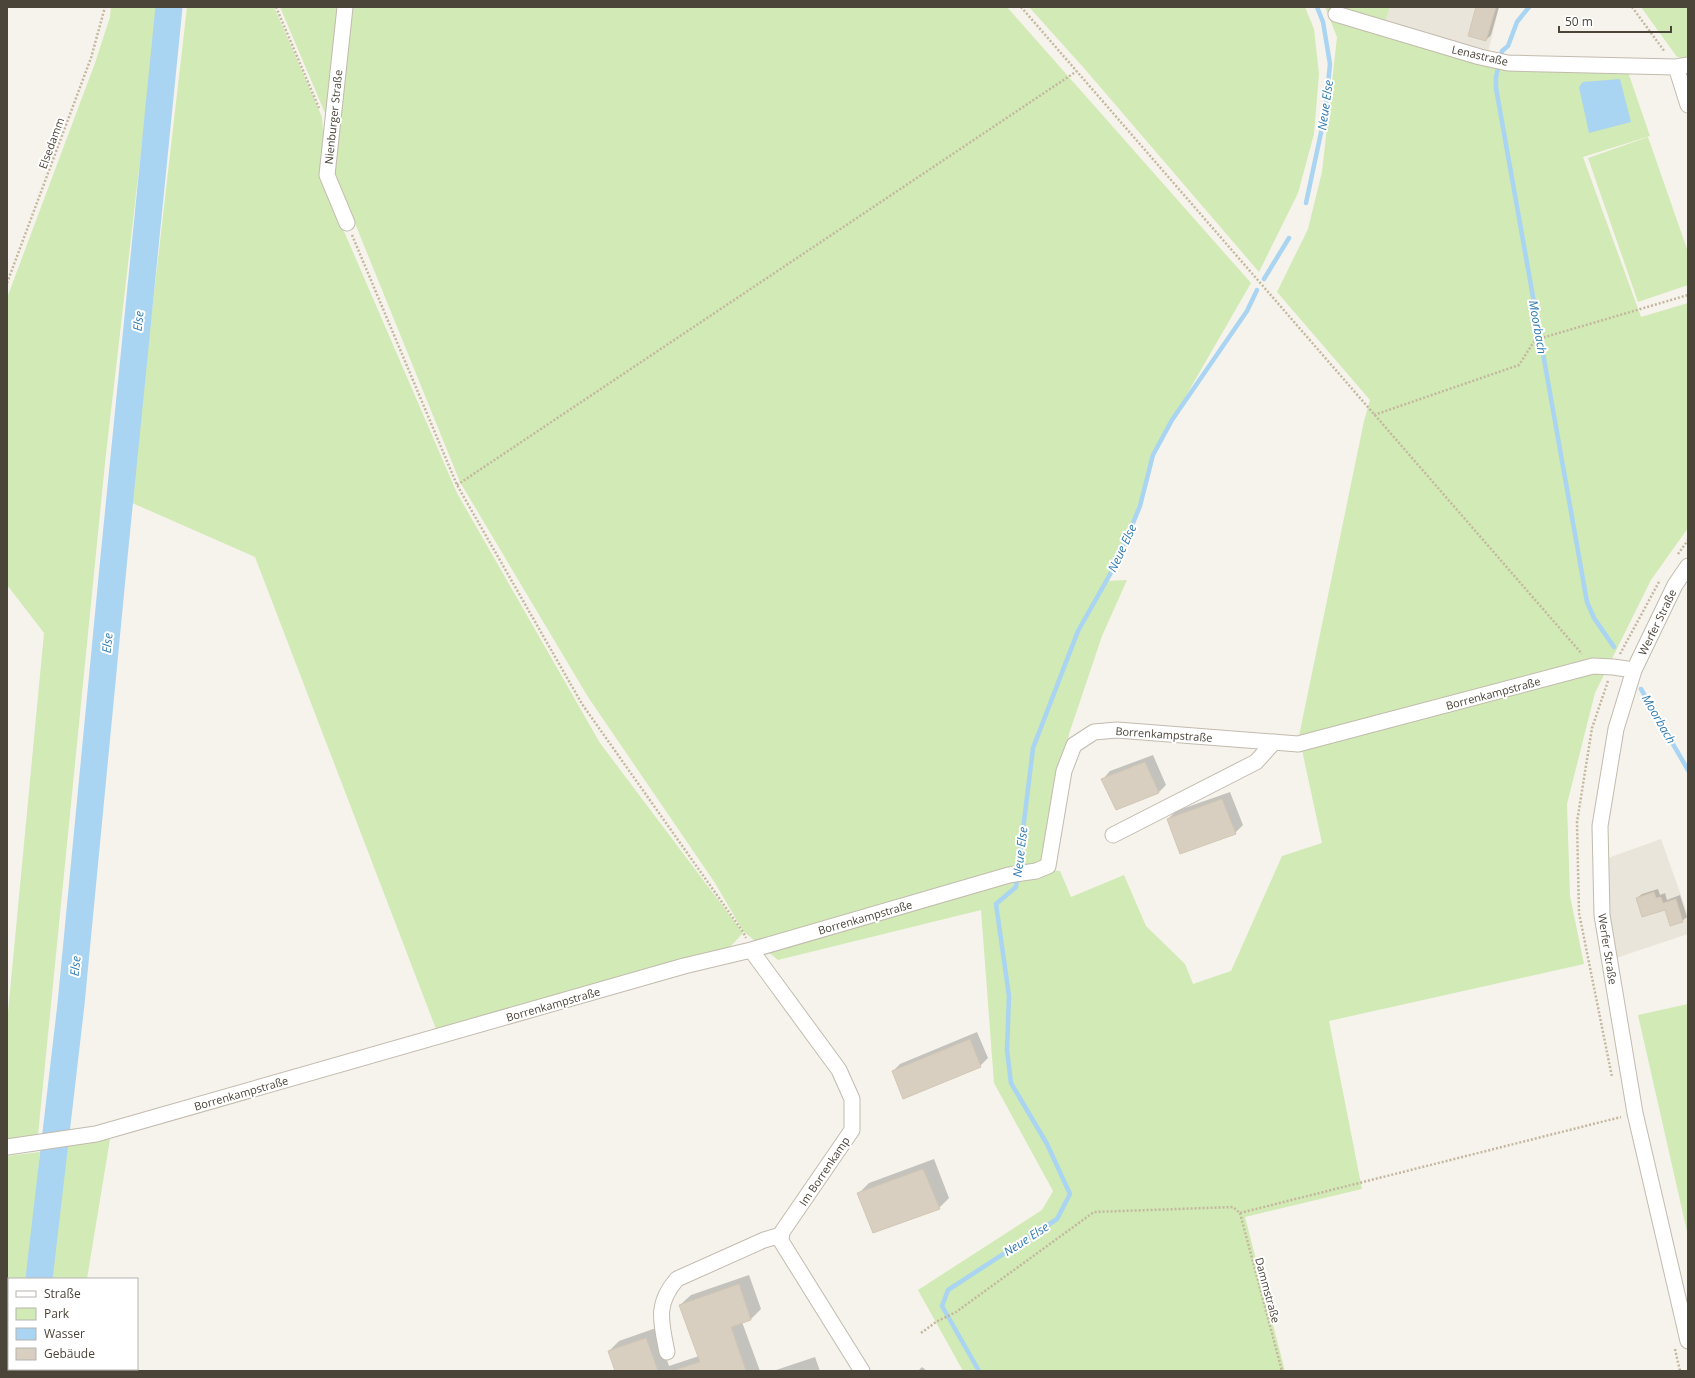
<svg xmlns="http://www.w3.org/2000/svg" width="1695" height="1378" viewBox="0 0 1695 1378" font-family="'Open Sans',sans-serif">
  <rect width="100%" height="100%" fill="#f6f3ec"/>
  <path fill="#eae5da" d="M1390,7H1499L1488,53L1385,23Z
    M1661,839L1688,915V934L1616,958L1606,897L1605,859Z"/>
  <path fill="#d2eab5" d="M111,7H156L150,74L105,463L38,1135L7,1139V1023L44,633L7,585V298L95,63L110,17Z
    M187,7H274L322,117L324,142L321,178L457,493L600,743L743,933L729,948L436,1029L255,557L130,502Z
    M280,7H1007L1251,283L1153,453L1140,505L1107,581L1127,580L1102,636L1069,734L1043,870L1060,871L1071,897L1124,875L1146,926L1185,964L1193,984L1231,971L1282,856L1322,843L1299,736L1364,421L1370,400L1277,292L1308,229L1322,172L1337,37L1325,7H1390L1381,36L1512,71L1628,72L1650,136L1583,157L1641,317L1688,303V528L1651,580L1595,693L1567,804L1570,896L1584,964L1329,1021L1362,1189L1245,1217L1285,1371H963L918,1290L1042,1210L1053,1191L994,1083L981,910L778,960L743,931L715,883L588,697L460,482L335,174L336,139Z
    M1029,7H1305L1314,29L1319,74L1314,134L1298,193L1259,272L1083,67Z
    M1641,7H1688V59L1677,57Z
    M1648,137L1688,252V285L1638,302L1588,158Z
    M1688,1004V1236L1638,1015Z
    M110,1139L87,1279H45L59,1148Z
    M40,1152L28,1279H9V1369H20V1371H7V1156Z
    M36,1369H72L71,1371H36Z"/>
  <path fill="#a9d4f2" d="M1620,79L1631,122L1589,133L1579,87L1583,82Z"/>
  <path fill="#0003" d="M1477,7H1499L1491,35L1486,40Z
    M1153,755L1166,785L1159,792L1103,779L1110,771Z
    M1230,792L1243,825L1235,833L1168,819L1176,811Z
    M1658,889L1660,895L1665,893L1667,900L1680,895L1687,917L1682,921L1665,908L1637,898L1642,894Z
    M977,1032L988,1058L980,1066L893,1071L900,1064Z
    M934,1159L949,1198L939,1208L858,1194L869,1183Z
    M749,1275L761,1309L751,1319L742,1322L760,1371H616L609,1351L619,1341L656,1328L669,1366L699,1356L680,1305L691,1295Z
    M815,1357L820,1371H773Z
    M922,1367L927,1371H918Z"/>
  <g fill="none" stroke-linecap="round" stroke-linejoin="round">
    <path stroke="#a9d4f2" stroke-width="4.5" d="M1529,7L1517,22L1508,46L1502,51L1496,77V88L1587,602L1594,618L1614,647
      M1306,203L1325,114L1330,64L1323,22L1317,7
      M1264,279L1289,238
      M1641,689L1688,770
      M979,1371L942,1306L948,1290L1057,1219L1070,1194L1047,1144L1011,1083L1007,1050L1009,996L996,904L1016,887L1033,748L1078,631L1117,562L1140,506L1153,455L1172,420L1247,311L1257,290"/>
    <path stroke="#a9d4f2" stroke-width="27" d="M39,1279L71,1004L114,557L169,7
      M28,1371V1369"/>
  </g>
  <path fill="#d8cfc1" stroke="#d3c7b4" d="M1476,7H1496L1486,41L1468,36Z
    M1145,762L1159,793L1116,810L1101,779Z
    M1222,799L1236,834L1180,854L1167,819Z
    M1654,892L1656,898L1661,897L1663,903L1676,899L1683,922L1670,926L1665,910L1642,917L1636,898Z
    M970,1039L981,1067L903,1099L892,1071Z
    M923,1169L940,1209L873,1233L857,1193Z
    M739,1284L751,1320L731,1327L746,1371H679L678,1369L700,1362L679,1305Z
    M646,1338L658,1371H615L608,1351Z"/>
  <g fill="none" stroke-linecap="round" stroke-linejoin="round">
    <g stroke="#c2bbae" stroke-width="17">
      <path id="minor" d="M345,7L327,175L347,223
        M1336,14L1480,57L1508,63L1676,67L1688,65
        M1676,67L1688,105
        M1688,566L1675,585L1634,670L1616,729L1600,826L1602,915L1635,1113L1688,1341
        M1113,835L1256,762L1274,742
        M751,950L839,1070L852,1099V1130L782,1232L781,1241L862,1371
        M7,1147L96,1134L684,966L751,950L1009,875L1036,871L1048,866L1064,771L1074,745L1094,732L1117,730L1298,744L1593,666L1613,667L1634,670
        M667,1352C661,1322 655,1304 677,1279L764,1240L781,1235"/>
    </g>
    <path stroke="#c4b79f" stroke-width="2.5" stroke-dasharray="2 2" stroke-linecap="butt" d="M276,7L319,108
      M1021,7L1582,654
      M1632,7L1665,52
      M352,235L457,485L582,704L743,932L746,938
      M7,283L91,58L105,7
      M1374,415L1519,365L1535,340L1688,295
      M457,485L1077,71
      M1678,554L1688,540
      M1620,654L1660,580
      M1608,681L1592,728L1577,822L1579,913L1612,1077
      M1240,1213L1621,1117
      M1240,1213L1282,1371
      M921,1333L936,1322L956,1312L1094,1212L1233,1207L1240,1213
      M1675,1349L1680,1371"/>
    <use href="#minor" stroke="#fff" stroke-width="15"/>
  </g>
  <g text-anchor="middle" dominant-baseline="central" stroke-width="4" stroke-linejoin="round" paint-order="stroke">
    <g font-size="11" fill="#4b4439" stroke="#fff">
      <text transform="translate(1480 55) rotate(13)">Lenastraße</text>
      <text transform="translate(333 117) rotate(-84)">Nienburger Straße</text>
      <text transform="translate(51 143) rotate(-70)">Elsedamm</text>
      <text transform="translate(1657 622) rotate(-64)">Werfer Straße</text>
      <text transform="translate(1493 693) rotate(-15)">Borrenkampstraße</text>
      <text transform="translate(1164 734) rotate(4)">Borrenkampstraße</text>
      <text transform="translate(865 917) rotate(-16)">Borrenkampstraße</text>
      <text transform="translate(1608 949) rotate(81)">Werfer Straße</text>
      <text transform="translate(553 1004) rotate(-16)">Borrenkampstraße</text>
      <text transform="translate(241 1093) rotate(-16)">Borrenkampstraße</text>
      <text transform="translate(824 1171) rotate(-56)">Im Borrenkamp</text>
      <text transform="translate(1268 1290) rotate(75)">Dammstraße</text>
    </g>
    <g font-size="12" font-style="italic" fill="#2e7ab2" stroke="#fff">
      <text transform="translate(1325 105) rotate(-82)">Neue Else</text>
      <text transform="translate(138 321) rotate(-84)">Else</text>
      <text transform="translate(1538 327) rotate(80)">Moorbach</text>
      <text transform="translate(1122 548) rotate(-65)">Neue Else</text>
      <text transform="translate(107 643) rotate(-84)">Else</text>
      <text transform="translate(1659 719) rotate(60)">Moorbach</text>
      <text transform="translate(1020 852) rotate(-83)">Neue Else</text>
      <text transform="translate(75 966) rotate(-84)">Else</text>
      <text transform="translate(1026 1239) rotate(-33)">Neue Else</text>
    </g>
  </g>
  <rect width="1695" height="1378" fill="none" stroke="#4b4439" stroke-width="16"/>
  <rect x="8" y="1278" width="130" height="92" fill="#ffffff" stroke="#b7b4b0"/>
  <rect x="16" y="1291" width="20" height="6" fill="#ffffff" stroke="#b7b4b0"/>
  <text x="44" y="1298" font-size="12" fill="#4b4439">Straße</text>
  <rect x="16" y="1308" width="20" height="12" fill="#d2eab5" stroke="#b7b4b0"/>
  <text x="44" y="1318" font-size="12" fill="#4b4439">Park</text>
  <rect x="16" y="1328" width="20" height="12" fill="#a9d4f2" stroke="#b7b4b0"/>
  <text x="44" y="1338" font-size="12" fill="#4b4439">Wasser</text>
  <rect x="16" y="1348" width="20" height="12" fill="#d8cfc1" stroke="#b7b4b0"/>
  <text x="44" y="1358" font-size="12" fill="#4b4439">Gebäude</text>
  <path d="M1559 26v6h112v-6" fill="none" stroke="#4b4439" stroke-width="2"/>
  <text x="1565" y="26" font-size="12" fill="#4b4439" stroke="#ffffff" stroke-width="3" paint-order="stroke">50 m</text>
</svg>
